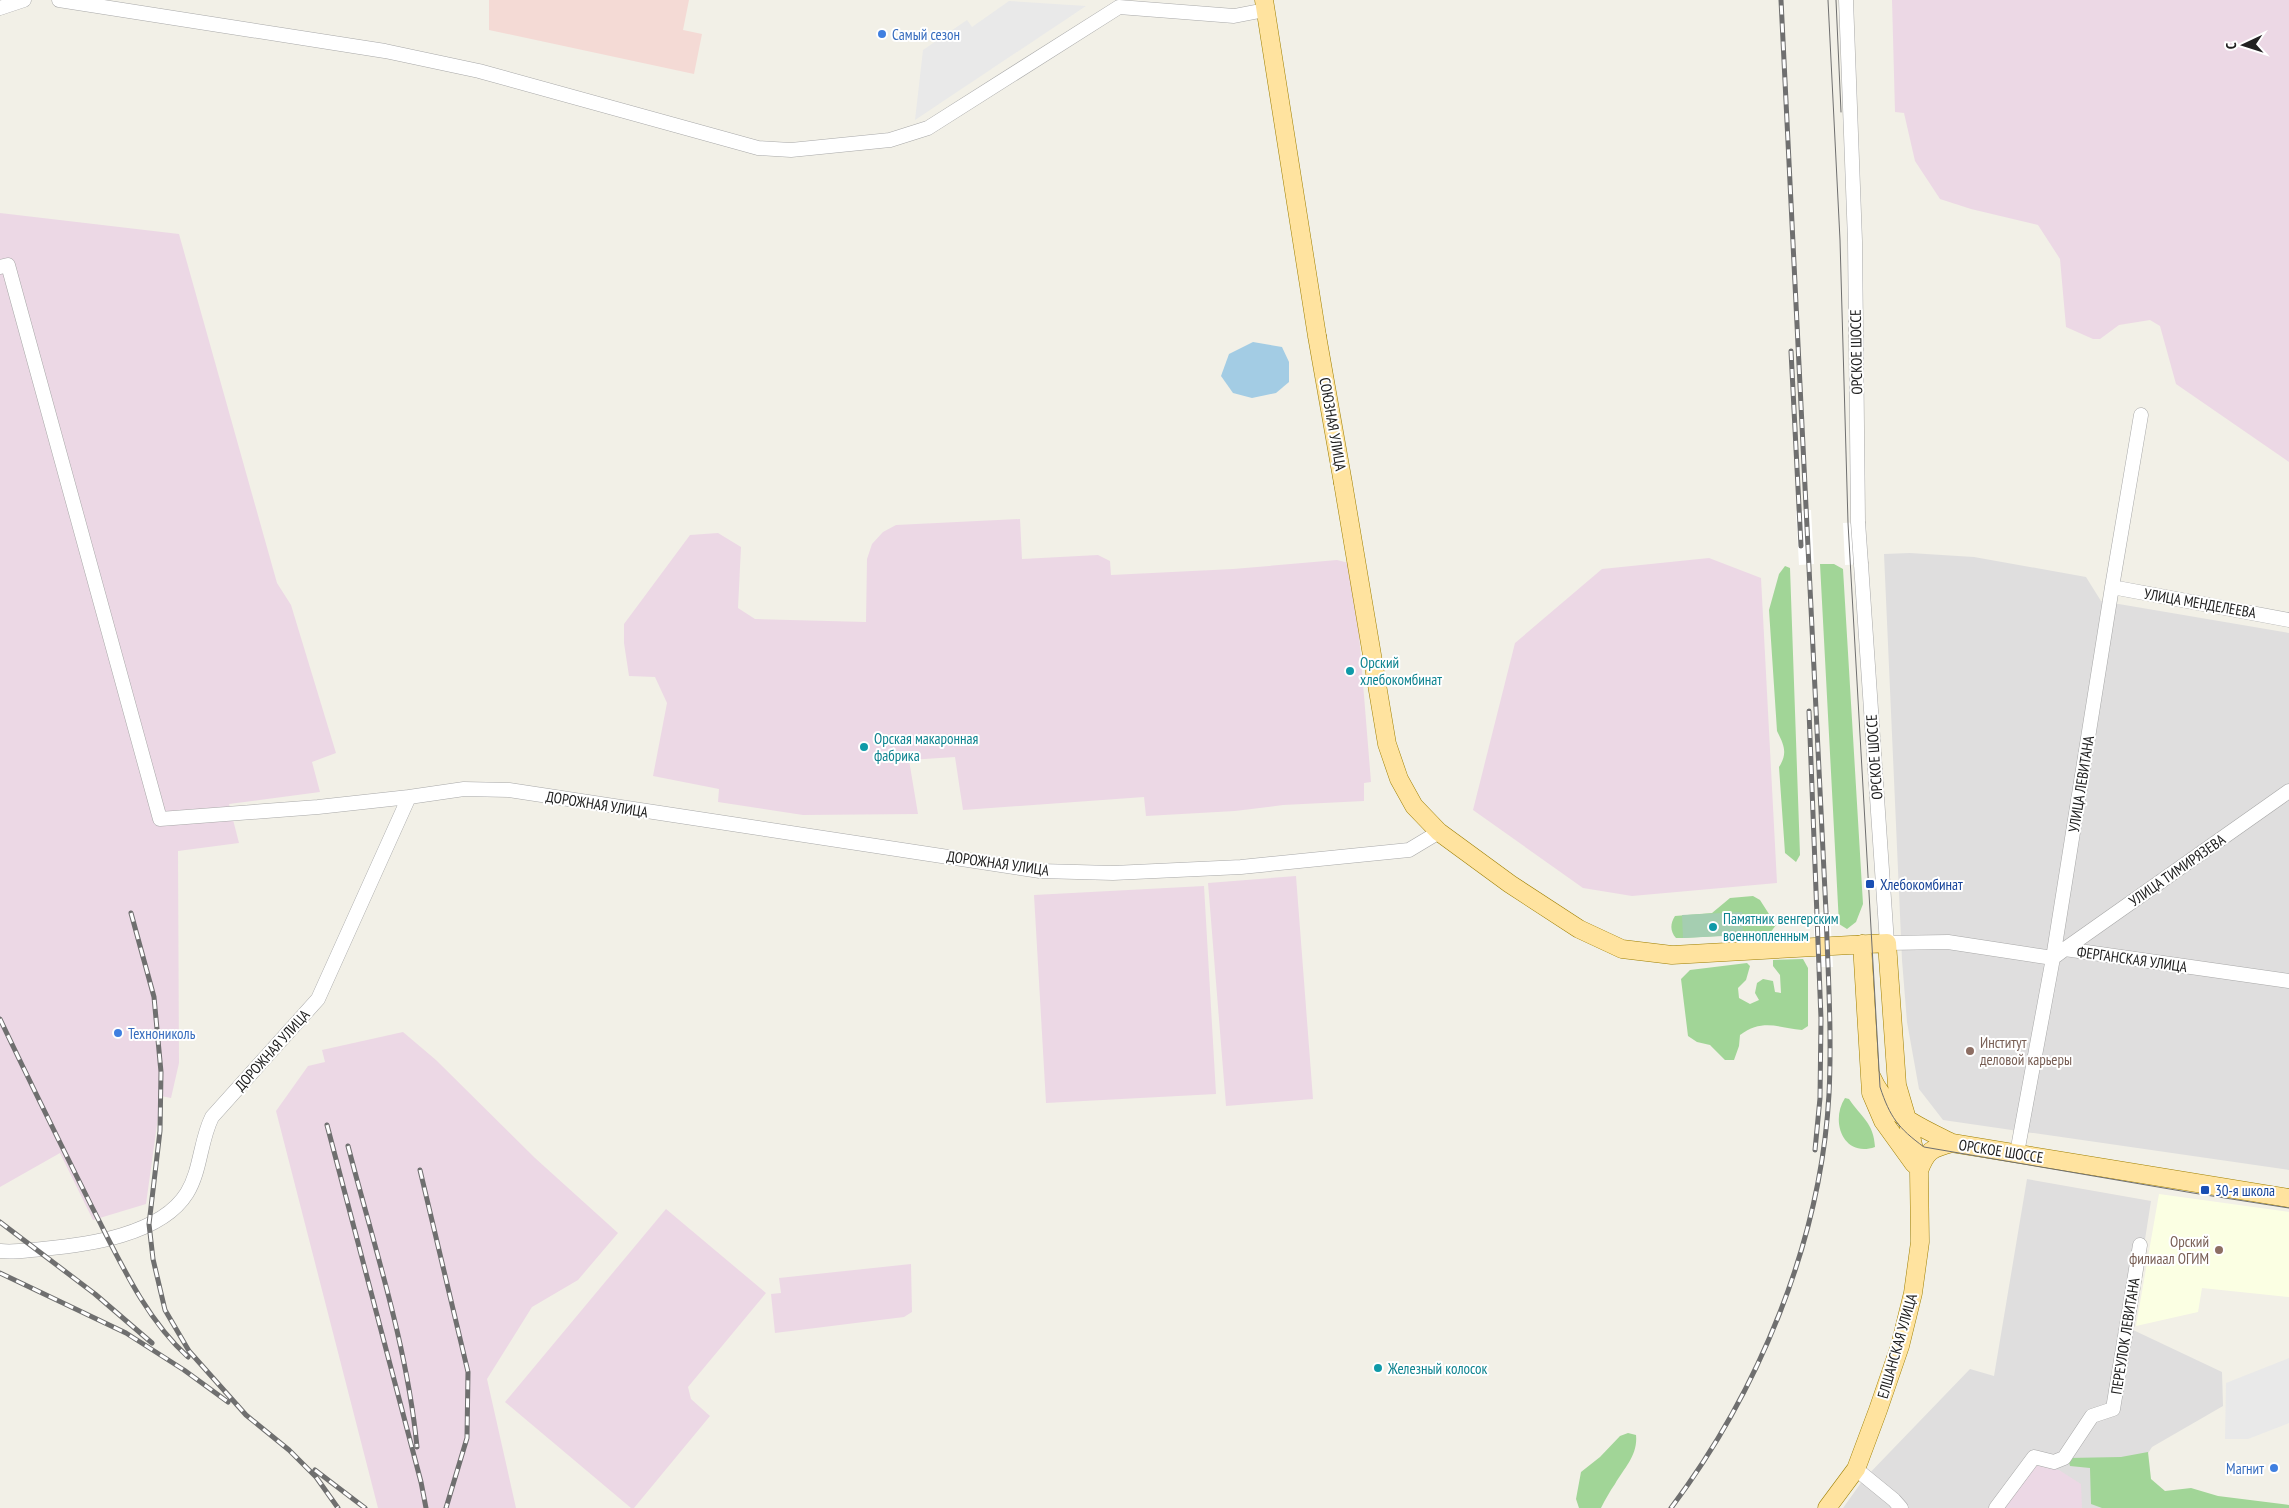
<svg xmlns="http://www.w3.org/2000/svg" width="2289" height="1508" viewBox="0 0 2289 1508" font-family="'PT Sans Narrow',sans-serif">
  <rect width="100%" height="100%" fill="#f2f0e7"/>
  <path fill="#dfdede" d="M1910,553L1974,557L2086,577L2101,601L2289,633V1170L1943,1120L1919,1089L1907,1022L1902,960L1884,554Z
    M2027,1179L2151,1201L2131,1329L2222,1372L2223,1406L2152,1447L2113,1508H1843L1863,1480L1970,1369L1994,1376Z"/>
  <path fill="#f4dad5" d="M489,0H689L683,30L702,34L694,74L489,30Z"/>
  <path fill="#ecd8e5" d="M1892,0H2289V462L2176,384L2160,326L2150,320L2119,325L2100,339H2093L2066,327L2060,259L2038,225L1971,209L1940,199L1915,161L1904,113L1895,112Z
    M0,213L179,234L277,583L291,605L336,753L312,762L320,792L229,804L239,843L178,851L179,1063L171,1098L161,1096L146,1204L93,1220L60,1153L0,1187Z
    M1020,519L1022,559L1098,555L1110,561L1111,575L1233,569L1337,560L1349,563L1356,597L1371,782L1364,783V801L1283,805L1235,811L1146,816L1144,797L963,810L955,757L909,760L918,814L803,815L718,802L719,789L653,776L667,703L655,677L629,676L624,643V624L690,535L718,533L741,547L738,608L755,619L866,622L867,559L872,544L883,532L896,525Z
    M1709,558L1761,578L1777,883L1632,896L1583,888L1473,810L1515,643L1602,569Z
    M1296,876L1313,1099L1226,1106L1208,883Z
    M1204,886L1216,1094L1046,1103L1034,895Z
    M403,1032L436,1060L535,1158L618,1233L578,1280L532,1307L487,1379L516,1508H378L276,1111L308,1066L325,1062L322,1050Z
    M666,1209L766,1293L688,1387L691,1399L710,1416L634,1508H631L505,1402Z
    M911,1264L912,1312L904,1317L775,1333L771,1294L781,1293L779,1278Z
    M2033,1465L2059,1470L2081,1484L2082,1508H2001Z"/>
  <path fill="#fbffe3" d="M2159,1194L2289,1212V1297L2202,1288L2198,1312L2136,1326Z"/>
  <path fill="#a1d597" d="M1820,564H1834L1843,569L1863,904L1856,922L1847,929L1839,924Z
    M1785,566L1790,568L1800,855L1796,862L1785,853L1779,767C1788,753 1784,745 1777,731L1769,610L1779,574Z
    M1753,896L1760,900L1776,925L1770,933L1683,938H1676C1670,931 1670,924 1675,916L1712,913L1730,898Z
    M1803,959L1808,968V1026L1802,1030C1777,1027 1762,1019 1740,1035L1739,1046L1734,1060H1725L1710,1045L1697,1042L1688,1036L1681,979L1690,970L1747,963L1750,966L1746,980L1738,988L1739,998L1750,1004L1759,1000L1755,993L1757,983L1763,979L1773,981L1775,992L1781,993L1780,975L1773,966V960Z
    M1845,1098L1849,1099C1861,1117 1874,1123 1875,1147C1843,1158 1830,1121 1845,1098Z
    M1628,1433L1636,1435C1638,1455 1625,1467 1615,1484C1610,1491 1605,1500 1601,1508H1579L1576,1499L1581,1472L1600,1457L1620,1436Z
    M2148,1452L2151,1479L2165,1491L2191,1488L2218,1496L2289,1505V1508H2102L2091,1504L2090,1468L2070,1466L2068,1458L2121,1457Z"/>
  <path fill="#a5ceb1" d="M1742,912L1743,935L1683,938L1682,915Z"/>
  <path fill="#e9e9e9" d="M1009,1L1086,6L915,120L923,50L967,20L972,27Z
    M2289,1358V1423L2248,1439H2225L2226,1383Z"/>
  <path fill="#a3cce4" d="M1253,342L1282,347L1289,362V382L1276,393L1252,398L1233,393L1221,376L1229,354Z"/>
  <path fill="#fff" d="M1811,510L1814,564L1799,565L1796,511Z
    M1863,522L1866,564L1845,565L1843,523Z
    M1830,912L1833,967H1816L1813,913Z"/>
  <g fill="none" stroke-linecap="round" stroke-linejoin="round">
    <g stroke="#a8a8a8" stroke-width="15">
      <path id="minor" d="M59,0L385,51L479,71L758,148L791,150L890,140L928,128L1119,7L1234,16L1265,10
        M1846,0L1855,241L1858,522
        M0,8L24,0
        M0,267L8,265L160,819L318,807L409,797
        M1861,564L1887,943L1948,942L2053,958L2065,949L2289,981
        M2112,587L2289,620
        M2065,949L2289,791
        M2017,1153L2053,958L2112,587L2141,415
        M0,1251C13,1253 29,1250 42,1249C87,1245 161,1235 187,1193C201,1170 200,1141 212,1117L318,999L409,797L464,789L509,790L1040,871L1113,873L1241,867L1409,850L1439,832
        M1856,1469L1894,1500L1901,1508
        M1996,1508L2034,1457L2054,1462L2064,1458L2092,1416L2113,1409L2140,1245"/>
    </g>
    <g stroke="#9e7f00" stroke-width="19">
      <path id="major" d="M1264,0L1317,336
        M1343,483L1387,744L1399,779L1414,806L1439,832L1510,884L1579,929L1622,949L1672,955L1887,943L1897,1085L1907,1119L1919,1171L1920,1242L1913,1293L1900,1346L1878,1410L1856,1469L1827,1508
        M1862,944L1871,1093L1883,1121L1914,1164
        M1870,1074C1889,1116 1913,1123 1952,1143L2289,1198
        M1919,1171C1926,1151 1932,1148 1952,1143"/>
    </g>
    <use href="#minor" stroke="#fff" stroke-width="14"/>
    <use href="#major" stroke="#ffe39f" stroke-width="18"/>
    <path stroke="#6f6f6f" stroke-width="1" d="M1828,0L1840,240L1848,523L1880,1087C1890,1117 1898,1128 1924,1147L2193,1193L2289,1208
      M1836,0L1841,112"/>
    <g stroke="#6f6f6f" stroke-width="5">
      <path id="rail" d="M1791,351L1801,546
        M1809,711L1821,1019L1820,1098L1815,1150
        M131,913L154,997L161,1072L160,1131L149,1224L153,1259L165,1310L189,1351L246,1415L289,1450L316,1477L338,1508
        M0,1019C30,1082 61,1145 92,1207C119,1259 144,1317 188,1357
        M327,1125L421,1482L426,1508
        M348,1146C374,1246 407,1345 417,1447
        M420,1170L468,1372L467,1438L446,1508
        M0,1222L95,1294L152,1343
        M0,1273L126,1333L184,1370L228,1402
        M315,1470L365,1508
        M1671,1508C1759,1391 1821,1241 1829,1094C1832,1034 1828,973 1826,912L1781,0"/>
    </g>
    <use href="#rail" stroke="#fff" stroke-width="3" stroke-dasharray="9" stroke-linecap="butt"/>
    <g stroke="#a8a8a8" stroke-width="15" stroke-linecap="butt">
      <path id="minor-bridge" d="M1858,522L1861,564"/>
    </g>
    <g stroke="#9e7f00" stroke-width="19" stroke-linecap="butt">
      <path id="major-bridge" d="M1317,336L1343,483"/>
    </g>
    <use href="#minor-bridge" stroke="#fff" stroke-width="14"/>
    <use href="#major-bridge" stroke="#ffe39f" stroke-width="18"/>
  </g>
  <g fill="#3f7fe0" stroke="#fff" stroke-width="2">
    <circle cx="882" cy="34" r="5"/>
    <circle cx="118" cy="1033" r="5"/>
    <circle cx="2274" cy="1468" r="5"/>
  </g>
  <g fill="#0f9aa8" stroke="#fff" stroke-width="2">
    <circle cx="1350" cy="671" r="5"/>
    <circle cx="864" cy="747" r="5"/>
    <circle cx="1713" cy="927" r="5"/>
    <circle cx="1378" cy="1368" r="5"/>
  </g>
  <g fill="#1a4fb4" stroke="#fff" stroke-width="2">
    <rect x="1865" y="879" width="10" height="10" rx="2.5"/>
    <rect x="2200" y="1185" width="10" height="10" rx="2.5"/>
  </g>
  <g fill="#8d6e63" stroke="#fff" stroke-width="2">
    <circle cx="1970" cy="1051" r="5"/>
    <circle cx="2219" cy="1250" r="5"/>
  </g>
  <g text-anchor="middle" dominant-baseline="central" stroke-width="4" stroke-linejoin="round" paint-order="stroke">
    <g font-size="15" fill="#366cbe" stroke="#fff" text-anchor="start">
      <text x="892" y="34">Самый сезон</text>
      <text x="128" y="1033">Технониколь</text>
      <text x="2264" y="1468" text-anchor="end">Магнит</text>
    </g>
    <g font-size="15" fill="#212121" stroke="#fff">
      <text transform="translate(1856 352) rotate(-91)">ОРСКОЕ ШОССЕ</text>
      <text transform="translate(1333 424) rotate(80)">СОЮЗНАЯ УЛИЦА</text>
      <text transform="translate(2200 603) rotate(10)">УЛИЦА МЕНДЕЛЕЕВА</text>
      <text transform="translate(1874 757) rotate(-94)">ОРСКОЕ ШОССЕ</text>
      <text transform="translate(2081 784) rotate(-81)">УЛИЦА ЛЕВИТАНА</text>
      <text transform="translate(597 804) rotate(9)">ДОРОЖНАЯ УЛИЦА</text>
      <text transform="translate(998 863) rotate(8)">ДОРОЖНАЯ УЛИЦА</text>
      <text transform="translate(2177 870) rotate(-35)">УЛИЦА ТИМИРЯЗЕВА</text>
      <text transform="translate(2132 959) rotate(8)">ФЕРГАНСКАЯ УЛИЦА</text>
      <text transform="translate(272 1050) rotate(-48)">ДОРОЖНАЯ УЛИЦА</text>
      <text transform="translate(2001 1151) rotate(9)">ОРСКОЕ ШОССЕ</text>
      <text transform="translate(2125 1336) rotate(-81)">ПЕРЕУЛОК ЛЕВИТАНА</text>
      <text transform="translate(1897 1346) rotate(-74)">ЕЛШАНСКАЯ УЛИЦА</text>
    </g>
    <g font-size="15" fill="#0d838f" stroke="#fff" text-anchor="start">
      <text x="1360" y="662">Орский<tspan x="1360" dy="17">хлебокомбинат</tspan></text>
      <text x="874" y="738">Орская макаронная<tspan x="874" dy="17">фабрика</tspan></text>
      <text x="1723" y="918">Памятник венгерским<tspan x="1723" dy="17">военнопленным</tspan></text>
      <text x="1388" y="1368">Железный колосок</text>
    </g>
    <g font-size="15" fill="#164399" stroke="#fff" text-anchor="start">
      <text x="1880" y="884">Хлебокомбинат</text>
      <text x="2215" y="1190">30-я школа</text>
    </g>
    <g font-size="15" fill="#785e54" stroke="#fff" text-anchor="start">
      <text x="1980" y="1042">Институт<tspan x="1980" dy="17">деловой карьеры</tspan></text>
      <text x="2209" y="1241" text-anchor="end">Орский<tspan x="2209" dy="17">филиаал ОГИМ</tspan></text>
    </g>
  </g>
  <g transform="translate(2244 45) rotate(266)" stroke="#ffffff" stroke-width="4" paint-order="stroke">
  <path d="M0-4L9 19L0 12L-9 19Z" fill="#212121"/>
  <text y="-8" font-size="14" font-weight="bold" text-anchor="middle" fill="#212121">С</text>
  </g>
</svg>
